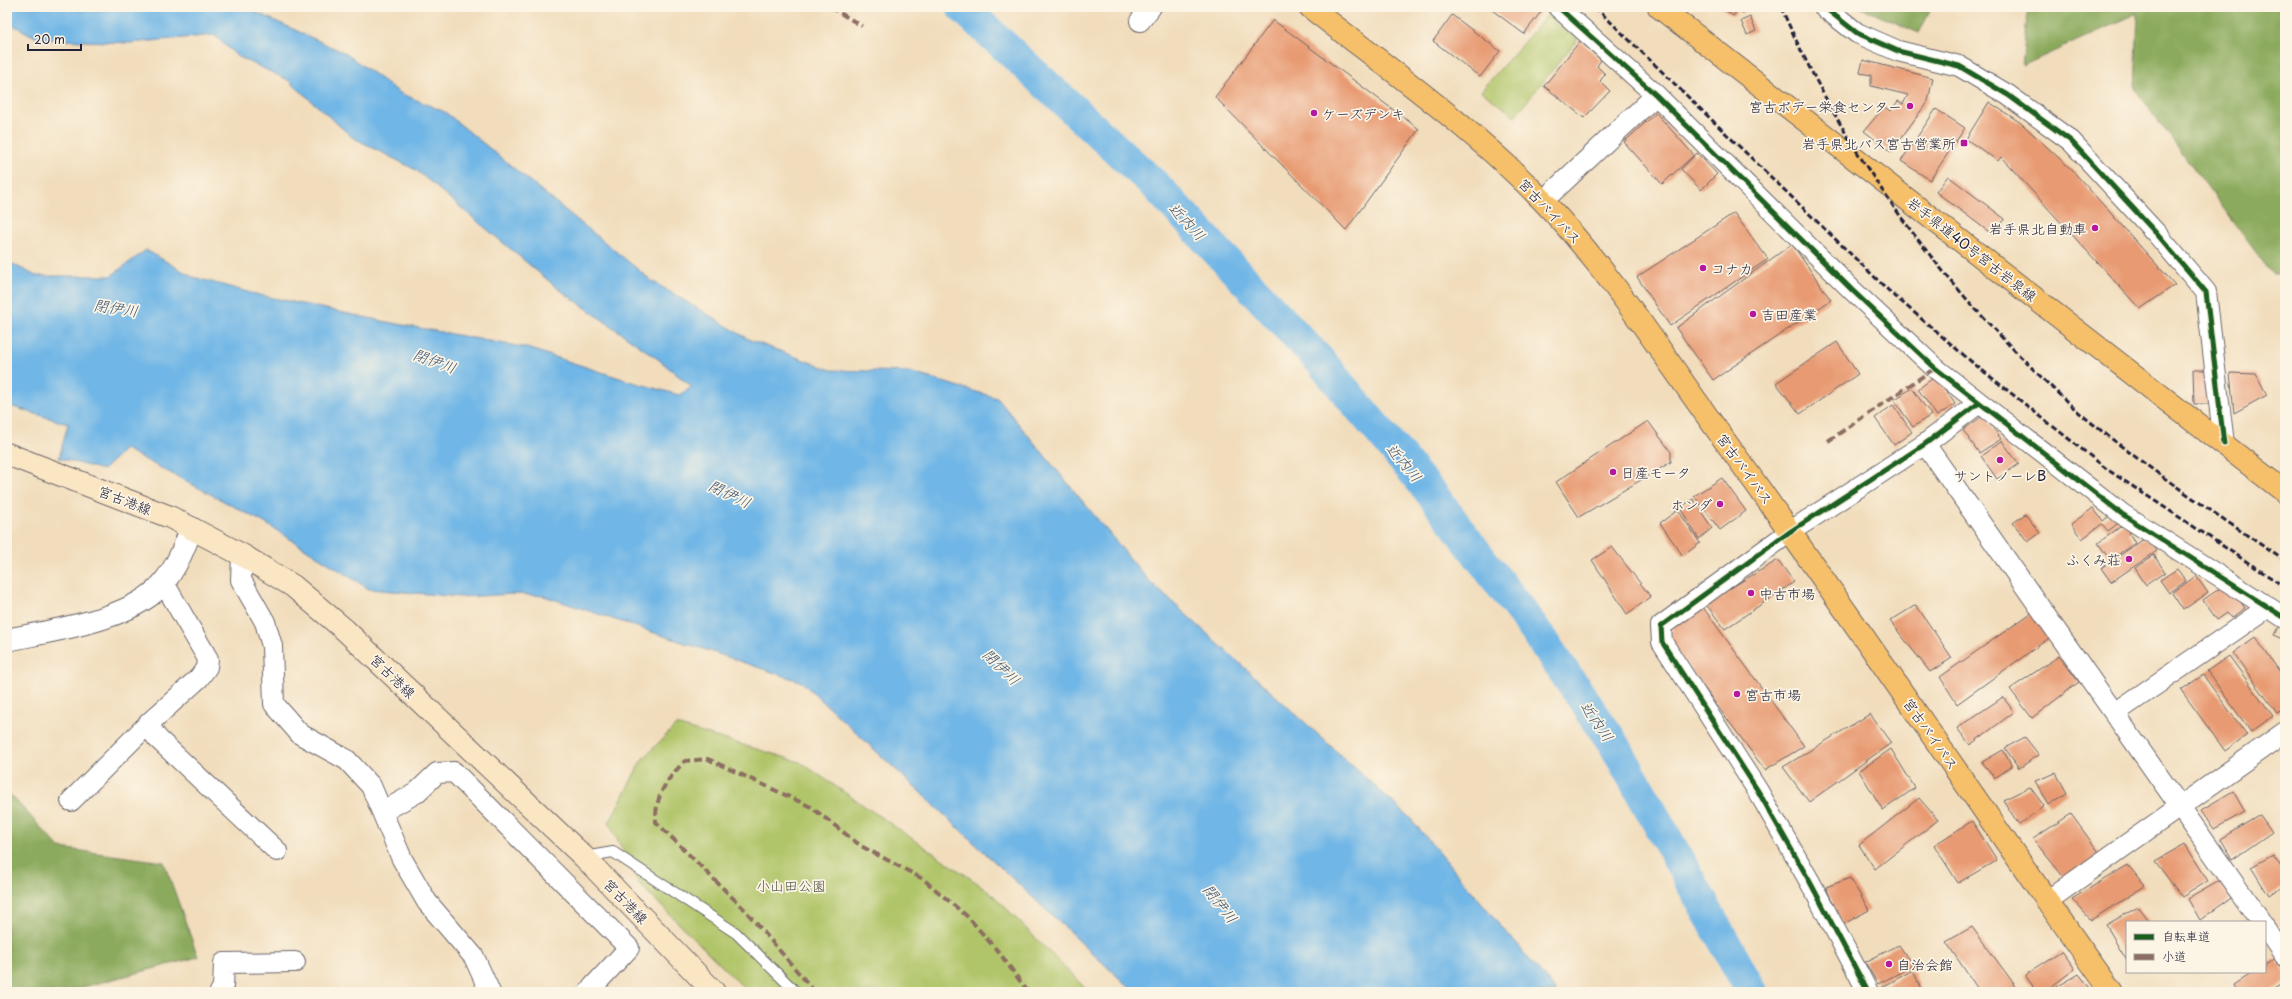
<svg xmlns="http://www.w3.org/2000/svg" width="2292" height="999" viewBox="0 0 2292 999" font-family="'Playpen Sans','Klee One',sans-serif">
  <rect width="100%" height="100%" fill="#fcf5e5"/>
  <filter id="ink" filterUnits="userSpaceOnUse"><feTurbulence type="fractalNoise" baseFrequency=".025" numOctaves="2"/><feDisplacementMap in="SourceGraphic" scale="8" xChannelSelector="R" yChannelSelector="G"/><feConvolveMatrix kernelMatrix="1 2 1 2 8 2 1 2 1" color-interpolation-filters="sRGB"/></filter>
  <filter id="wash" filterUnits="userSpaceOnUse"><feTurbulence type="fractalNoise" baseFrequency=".012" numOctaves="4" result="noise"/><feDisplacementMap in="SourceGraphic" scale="16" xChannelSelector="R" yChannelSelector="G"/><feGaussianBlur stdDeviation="0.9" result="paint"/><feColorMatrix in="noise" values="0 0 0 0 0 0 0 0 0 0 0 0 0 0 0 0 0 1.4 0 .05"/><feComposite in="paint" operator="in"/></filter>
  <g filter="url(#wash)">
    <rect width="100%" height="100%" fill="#f1ddbc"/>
    <path fill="#b0c569" stroke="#697452" d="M1549,13L1578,39L1515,116L1481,91Z
      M676,725L800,762L989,891L1089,992H748L640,885L609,823L641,761Z"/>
    <path fill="#8caa5d" stroke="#57664c" d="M1859,7H1932L1919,33Z
      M2028,7H2285V274H2272L2135,89L2138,13L2022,66Z
      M7,791L60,848L164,862L198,957L64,992H7Z"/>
    <path fill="#6fb6e6" stroke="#486c90" d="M7,7H48L96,11L115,7H245L345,53L400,93L445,112L652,281L750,340L831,370L909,372L997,398L1148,580L1410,818L1557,992H1134L802,682L544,596L515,594L461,597L369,589L265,523L125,449L103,470L59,458L68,424L7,405V261L36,276H111L146,250L193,277L255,294L387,322L527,348L629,381L679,395L692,387L658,359L556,287L416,170L352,137L288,80L237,56L214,35L130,43L39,39L7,22Z"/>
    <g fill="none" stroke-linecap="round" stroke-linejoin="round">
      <path stroke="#6fb6e6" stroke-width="32" d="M962,7L1156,186L1321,362L1432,494L1532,626L1614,744L1752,992"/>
    </g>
    <g id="blocks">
      <path fill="#e89b73" d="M1488,7H1541L1543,9L1524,34Z
        M1721,7H1748L1743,13L1738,10L1733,16Z
        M1452,15L1500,51L1480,77L1433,41Z
        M1750,17L1756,31L1747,35L1741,21Z
        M1273,20L1419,129L1346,230L1215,97Z
        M1580,41L1601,60L1597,66L1605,74L1600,81L1610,91L1584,118L1544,86Z
        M1863,60L1933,78L1928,101L1891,152L1864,131L1884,107L1891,111L1898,101L1903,104L1908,95L1871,86V75L1860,73Z
        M1989,102L2021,123L2072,170L2175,285L2140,309L2001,157L1998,161L1966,139Z
        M1936,109L1965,128L1930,180L1901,161Z
        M1656,113L1694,155L1662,184L1624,142Z
        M1697,153L1717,174L1701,190L1681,169Z
        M1948,176L2005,219L1993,235L1936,192Z
        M1734,213L1768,259L1670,326L1637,277Z
        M1792,244L1831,300L1713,380L1676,328Z
        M1837,342L1858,374L1800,414L1776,383Z
        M2193,370H2209L2210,404H2194Z
        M2230,373L2256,374L2267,395L2234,413Z
        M1936,376L1955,404L1937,416L1918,389Z
        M1912,388L1931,415L1913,427L1894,400Z
        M1893,405L1912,432L1894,445L1875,418Z
        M1984,415L2001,439L1979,453L1963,430Z
        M1648,421L1671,452V462L1579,517L1556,482Z
        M2002,441L2019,464L1997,479L1981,456Z
        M1722,478L1746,511L1720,530L1694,496Z
        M1693,499L1712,528L1699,539L1680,508Z
        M2093,508L2103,521L2114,512L2121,521L2108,531L2102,524L2082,539L2071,524Z
        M1678,510L1700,543L1683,556L1660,523Z
        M2025,514L2040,533L2028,542L2013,523Z
        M2127,522L2133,530L2129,533L2135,543L2110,560L2098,543Z
        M2147,537L2157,551L2111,582L2101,568Z
        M1612,547L1651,597L1627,614L1592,560Z
        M2154,555L2165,572L2146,585L2135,568Z
        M1778,560L1794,582L1725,629L1705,603Z
        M2177,569L2186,581L2169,593L2160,580Z
        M2196,576L2208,593L2183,610L2172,593Z
        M2222,587H2230L2245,608L2231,618L2227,613L2217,620L2203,600Z
        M1916,605L1952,658L1930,672L1890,621Z
        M1702,606L1804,746L1765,770L1670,642L1674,623Z
        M2034,611L2052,636L1957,704L1940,677Z
        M2281,623L2285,625V641L2275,635Z
        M2255,637L2285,679V708L2277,713L2233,653Z
        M2059,656L2079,682L2032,718L2010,689Z
        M2229,656L2273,716L2251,732L2207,671Z
        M2203,675L2247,735L2225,751L2181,690Z
        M2003,697L2014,712L1970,745L1957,728Z
        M1870,714L1891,743L1809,802L1783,767Z
        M2025,737L2039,755L2019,768L2005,748Z
        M1891,749L1915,788L1883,810L1859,771Z
        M2003,750L2012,766L1995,778L1982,762Z
        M2056,773L2067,793L2049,805L2035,781Z
        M2030,787L2044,806L2019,825L2003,800Z
        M2233,791L2245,812L2214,829L2201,810Z
        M1919,798L1938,820L1875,869L1859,845Z
        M2071,814L2101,855L2066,880L2033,839Z
        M2260,815L2272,832L2232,860L2220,839Z
        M1972,821L1997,860L1958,883L1934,845Z
        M2185,844L2208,881L2182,897L2155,861Z
        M2273,855L2285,871V885L2269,896L2251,867Z
        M2128,865L2145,886L2091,920L2072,899Z
        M1850,878L1869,910L1842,925L1826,887Z
        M2223,879L2234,896L2200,920L2188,899Z
        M2138,907L2149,922H2127V960L2106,925Z
        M1972,927L2020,992H1980L1946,942Z
        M1899,945L1913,966L1878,984L1865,962Z
        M2062,951L2075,969L2044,992H2037L2025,975Z
        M2276,958L2285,972V982L2269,992H2237L2234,985L2254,972H2265V965Z
        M1913,970L1922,992H1878L1877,990Z
        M2079,974L2093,992H2048Z"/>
    </g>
  </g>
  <g filter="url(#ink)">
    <use href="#blocks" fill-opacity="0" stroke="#6a6368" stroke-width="1"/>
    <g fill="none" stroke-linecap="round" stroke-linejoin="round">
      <g stroke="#6a6368" stroke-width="12">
        <path id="service" d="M584,857L613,852L736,933L796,992"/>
      </g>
      <g stroke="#6a6368" stroke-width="22">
        <path id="minor" d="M1558,7L1656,95L1852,290L1935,368L2122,514L2285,618
          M1824,7L1857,33L1898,51L1959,66L2008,95L2071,141L2156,233L2206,292L2224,444
          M1140,21L1151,7
          M1543,201L1656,95
          M1925,444L2261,922
          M242,555L241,580L265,622L272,646L274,704L300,734L347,760L371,786L402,859L427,902L474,957L490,992
          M2115,713L2267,608
          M148,724L157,738L277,851
          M71,801L148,724L199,678L207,667L208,659L164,583
          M382,812L416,793L437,773L454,772L629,948L588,992
          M2047,901L2285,732
          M2265,927L2285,956
          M220,992L223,987L224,963L295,962
          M1868,992L1810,882L1758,791L1662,642L1661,626L1791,531L1925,444L1979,403"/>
      </g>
      <g stroke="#6a6368" stroke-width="24">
        <path id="tertiary" d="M7,640C53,630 134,620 164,582C177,566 185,547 191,528"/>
      </g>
      <g stroke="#6a6368" stroke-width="24">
        <path id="secondary" d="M7,454L170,517L242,555L293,586L345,630L584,857L714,992"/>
      </g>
      <g stroke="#6a6368" stroke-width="24">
        <path id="primary" d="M1659,7L2285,492"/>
      </g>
      <g stroke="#6a6368" stroke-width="24">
        <path id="trunk" d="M1310,7C1389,69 1473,128 1542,200C1607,267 1662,354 1717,430C1852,615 1978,806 2112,992"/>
      </g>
      <use href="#service" stroke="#fff" stroke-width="10"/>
      <use href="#minor" stroke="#fff" stroke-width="20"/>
      <use href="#tertiary" stroke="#fff" stroke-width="22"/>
      <use href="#secondary" stroke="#fbe6c4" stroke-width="22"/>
      <use href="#primary" stroke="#f6c06b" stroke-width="22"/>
      <use href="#trunk" stroke="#f6c06b" stroke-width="22"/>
      <path stroke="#22223b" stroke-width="3" stroke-dasharray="6 3" stroke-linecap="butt" d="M1595,7L1889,291L1973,363L2108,470L2285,587
        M1781,7C1839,140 1919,255 2022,358C2046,382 2071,407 2098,428C2158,476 2222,518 2285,561"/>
      <path stroke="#8d6e63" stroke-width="4" stroke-dasharray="8 4" stroke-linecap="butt" d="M830,7L862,26
        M1828,441L1935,368
        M815,992L744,909L656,822C655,795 667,779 685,761L708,759L811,807L861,846L923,879L968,917L1001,955L1028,992"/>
      <g stroke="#fcf5e5" stroke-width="8">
        <path id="cycleway" d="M1558,7L1656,95L1852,290L1935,368L2122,514L2285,618
          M1824,7L1857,33L1898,51L1959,66L2008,95L2071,141L2156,233L2206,292L2224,444
          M1868,992L1810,882L1758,791L1662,642L1661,626L1791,531L1925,444L1979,403"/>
      </g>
      <use href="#cycleway" stroke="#1b5e20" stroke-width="5"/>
    </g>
  </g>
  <g fill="#b5179e" stroke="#fcf5e5" stroke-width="1.5">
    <circle cx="1910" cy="106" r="4"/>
    <circle cx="1314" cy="113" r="4"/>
    <rect x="1960" y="139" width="8" height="8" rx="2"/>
    <circle cx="2095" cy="228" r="4"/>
    <circle cx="1703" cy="268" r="4"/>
    <circle cx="1753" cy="314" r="4"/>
    <circle cx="2000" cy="460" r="4"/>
    <circle cx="1613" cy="472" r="4"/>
    <circle cx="1720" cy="504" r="4"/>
    <circle cx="2129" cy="559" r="4"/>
    <circle cx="1751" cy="593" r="4"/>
    <circle cx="1737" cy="694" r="4"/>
    <circle cx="1889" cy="964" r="4"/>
  </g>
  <g text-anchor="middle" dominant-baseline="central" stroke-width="3.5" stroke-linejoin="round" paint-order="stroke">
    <g font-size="14" fill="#22223b" stroke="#fcf5e5" text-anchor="start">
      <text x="1902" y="106" text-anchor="end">宮古ボデー栄食センター</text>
      <text x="1322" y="113">ケーズデンキ</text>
      <text x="1956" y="143" text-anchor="end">岩手県北バス宮古営業所</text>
      <text x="2087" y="228" text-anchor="end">岩手県北自動車</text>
      <text x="1711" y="268">コナカ</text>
      <text x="1761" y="314">吉田産業</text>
      <text x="1621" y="472">日産モータ</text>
      <text x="2000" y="475" text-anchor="middle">サントノーレB</text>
      <text x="1712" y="504" text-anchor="end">ホンダ</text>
      <text x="2121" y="559" text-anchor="end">ふくみ荘</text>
      <text x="1759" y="593">中古市場</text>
      <text x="1745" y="694">宮古市場</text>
      <text x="1897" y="964">自治会館</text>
    </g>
    <g font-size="14" fill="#22223b" stroke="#fcf5e5">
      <text transform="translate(1550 211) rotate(47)">宮古バイパス</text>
      <text transform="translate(1972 249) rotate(38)">岩手県道40号宮古岩泉線</text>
      <text transform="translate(1745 469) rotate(54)">宮古バイパス</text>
      <text transform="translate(125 500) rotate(21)">宮古港線</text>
      <text transform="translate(393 676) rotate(44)">宮古港線</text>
      <text transform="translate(1931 734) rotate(55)">宮古バイパス</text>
      <text transform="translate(626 901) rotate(46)">宮古港線</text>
    </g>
    <g font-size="14" fill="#4d5349" stroke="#fcf5e5">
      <text x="791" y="885">小山田公園</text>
    </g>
    <g font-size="15" font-style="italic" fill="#3d5677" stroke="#fcf5e5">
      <text transform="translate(1188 221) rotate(47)">近内川</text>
      <text transform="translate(116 307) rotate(9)">閉伊川</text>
      <text transform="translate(435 360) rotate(20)">閉伊川</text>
      <text transform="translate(1405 462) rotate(50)">近内川</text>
      <text transform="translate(730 493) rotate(26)">閉伊川</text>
      <text transform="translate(1002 666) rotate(44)">閉伊川</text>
      <text transform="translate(1598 721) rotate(56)">近内川</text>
      <text transform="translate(1221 903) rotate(52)">閉伊川</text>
    </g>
  </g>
  <rect width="2292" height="999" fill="none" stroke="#fcf5e5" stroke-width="24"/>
  <rect x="2126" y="921" width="140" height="52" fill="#fcf5e5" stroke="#a5a1a1"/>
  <rect x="2134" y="934" width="20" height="6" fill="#1b5e20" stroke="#a5a1a1"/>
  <text x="2162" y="941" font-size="12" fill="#22223b">自転車道</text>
  <rect x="2134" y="954" width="20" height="6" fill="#8d6e63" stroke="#a5a1a1"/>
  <text x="2162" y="961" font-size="12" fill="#22223b">小道</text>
  <path d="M28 44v6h53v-6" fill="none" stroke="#22223b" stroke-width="2"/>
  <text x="34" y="44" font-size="12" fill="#22223b" stroke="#fcf5e5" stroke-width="3" paint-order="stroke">20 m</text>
</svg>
